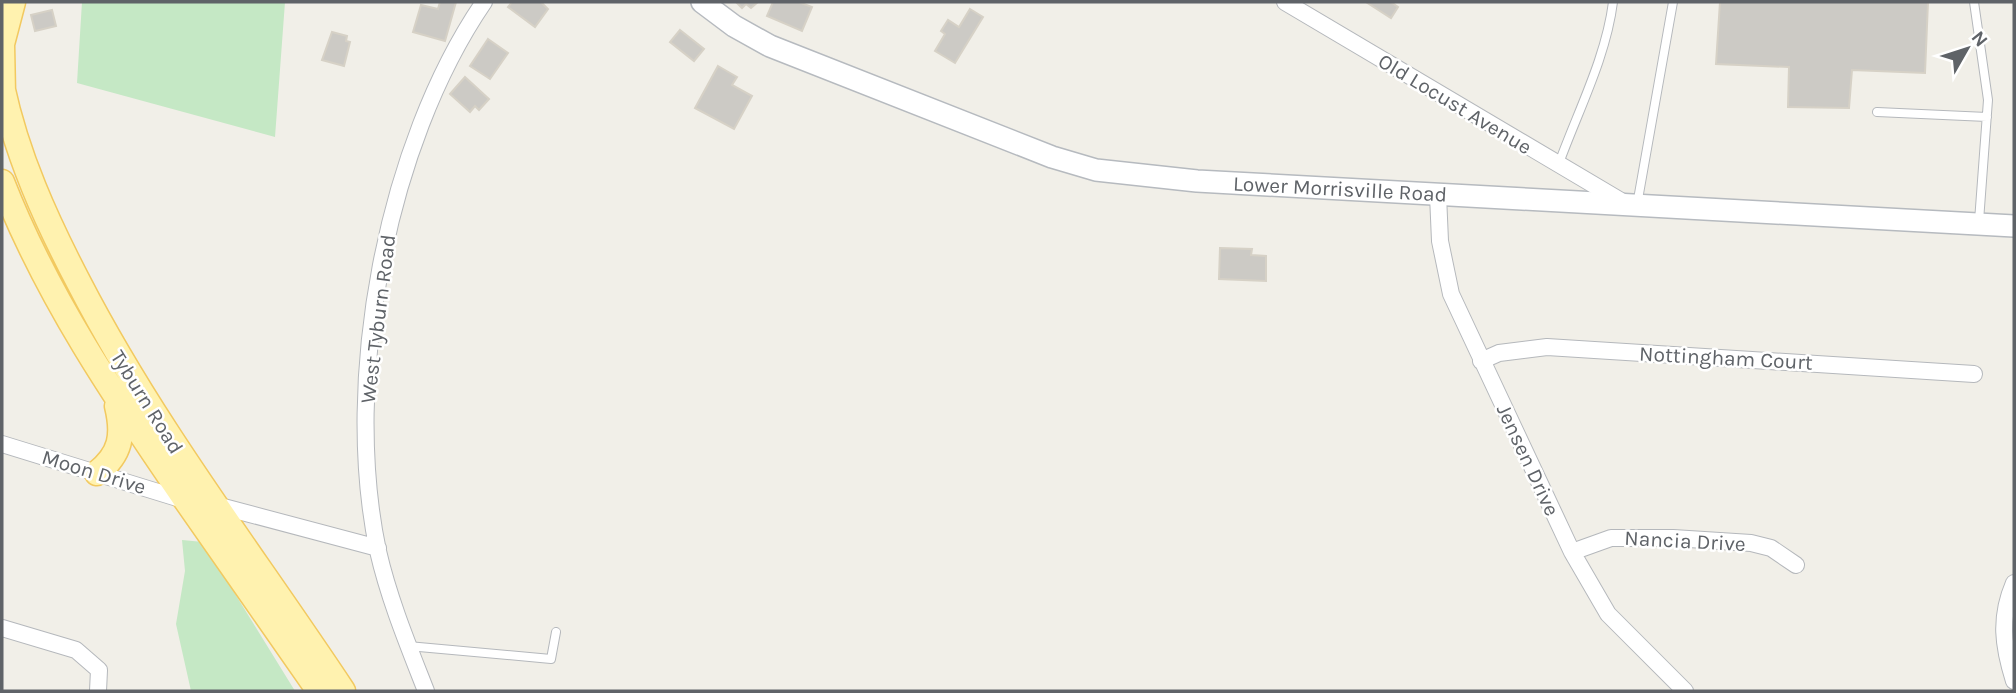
<svg xmlns="http://www.w3.org/2000/svg" width="2016" height="693" viewBox="0 0 2016 693" font-family="Karla,sans-serif">
  <rect width="100%" height="100%" fill="#f1efe8"/>
  <path fill="#c5e8c5" d="M82,2H285L275,137L77,83Z
    M182,540L203,542L295,691H191L176,624L185,571Z"/>
  <path fill="#cccac5" stroke="#d6d1c6" stroke-width="2" d="M440,2H456L445,41L413,32L421,5L438,9Z
    M512,2H541L548,9L535,27L508,7Z
    M736,2H758L751,8L746,4L742,8Z
    M773,2H799L812,7L802,31L767,16Z
    M1366,2H1391L1398,7L1391,18Z
    M1720,2H1928L1925,73L1852,70L1849,108L1788,107L1789,67L1716,64Z
    M970,9L983,17L955,63L935,51L945,34L941,31L948,20L959,27Z
    M52,10L56,26L35,31L31,15Z
    M680,30L704,49L694,61L670,42Z
    M332,32L347,36L346,41L350,42L344,66L322,60Z
    M488,39L508,53L490,79L470,66Z
    M718,66L737,77L732,85L752,96L734,129L695,108Z
    M465,77L489,99L479,110L475,106L470,112L450,94Z
    M1220,248L1252,249L1251,255L1266,256V281L1219,279Z"/>
  <g fill="none" stroke-linecap="round" stroke-linejoin="round">
    <g stroke="#b5b8bc" stroke-width="10">
      <path id="lane" d="M1974,2L1988,100L1979,221
        M1877,112L1987,117
        M1558,166C1577,113 1606,58 1613,2
        M1637,205L1673,2
        M408,646L551,659L556,632"/>
    </g>
    <g stroke="#b5b8bc" stroke-width="18">
      <path id="street" d="M1285,2L1626,204
        M1438,195L1440,241L1451,294L1572,552L1608,614L1685,691
        M1481,361L1499,353L1547,347L1974,374
        M2,444L187,501
        M216,505L378,548
        M1572,552L1611,538H1673L1751,543L1771,548L1796,565
        M2014,583C1999,618 2003,646 2014,681
        M2,628L76,650L99,670L98,691
        M426,691C408,645 389,599 378,551C342,381 386,145 484,2"/>
    </g>
    <g stroke="#b6babf" stroke-width="24">
      <path id="secondary" d="M702,2L734,26L770,46L1052,157L1096,170L1197,181L2014,226"/>
    </g>
    <g stroke="#f2c960" stroke-width="27">
      <path id="primary" d="M2,86C17,156 46,220 79,283C154,428 253,555 343,691
        M3,94L2,44L13,2
        M2,182C47,297 115,397 185,499C230,563 274,627 319,691
        M97,473C121,454 124,435 117,406"/>
    </g>
    <use href="#lane" stroke="#fff" stroke-width="8"/>
    <use href="#street" stroke="#fff" stroke-width="16"/>
    <use href="#secondary" stroke="#fff" stroke-width="21"/>
    <use href="#primary" stroke="#fff2af" stroke-width="24"/>
  </g>
  <g text-anchor="middle" dominant-baseline="central" stroke-width="5" stroke-linejoin="round" paint-order="stroke">
    <g font-size="21" fill="#5f6368" stroke="#fff">
      <text transform="translate(1455 104) rotate(31)">Old Locust Avenue</text>
      <text transform="translate(1340 189) rotate(3)">Lower Morrisville Road</text>
      <text transform="translate(378 319) rotate(-83)">West Tyburn Road</text>
      <text transform="translate(1726 358) rotate(3)">Nottingham Court</text>
      <text transform="translate(147 402) rotate(58)">Tyburn Road</text>
      <text transform="translate(1528 460) rotate(65)">Jensen Drive</text>
      <text transform="translate(94 472) rotate(17)">Moon Drive</text>
      <text transform="translate(1685 541) rotate(3)">Nancia Drive</text>
    </g>
  </g>
  <rect width="2016" height="693" fill="none" stroke="#5f6368" stroke-width="7"/>
  <g transform="translate(1967 49) rotate(51)" stroke="#ffffff" stroke-width="5" paint-order="stroke">
  <path d="M0-5L12 26L0 18L-12 26Z" fill="#5f6368"/>
  <text y="-10" font-size="19" font-weight="bold" text-anchor="middle" fill="#5f6368">N</text>
  </g>
</svg>
